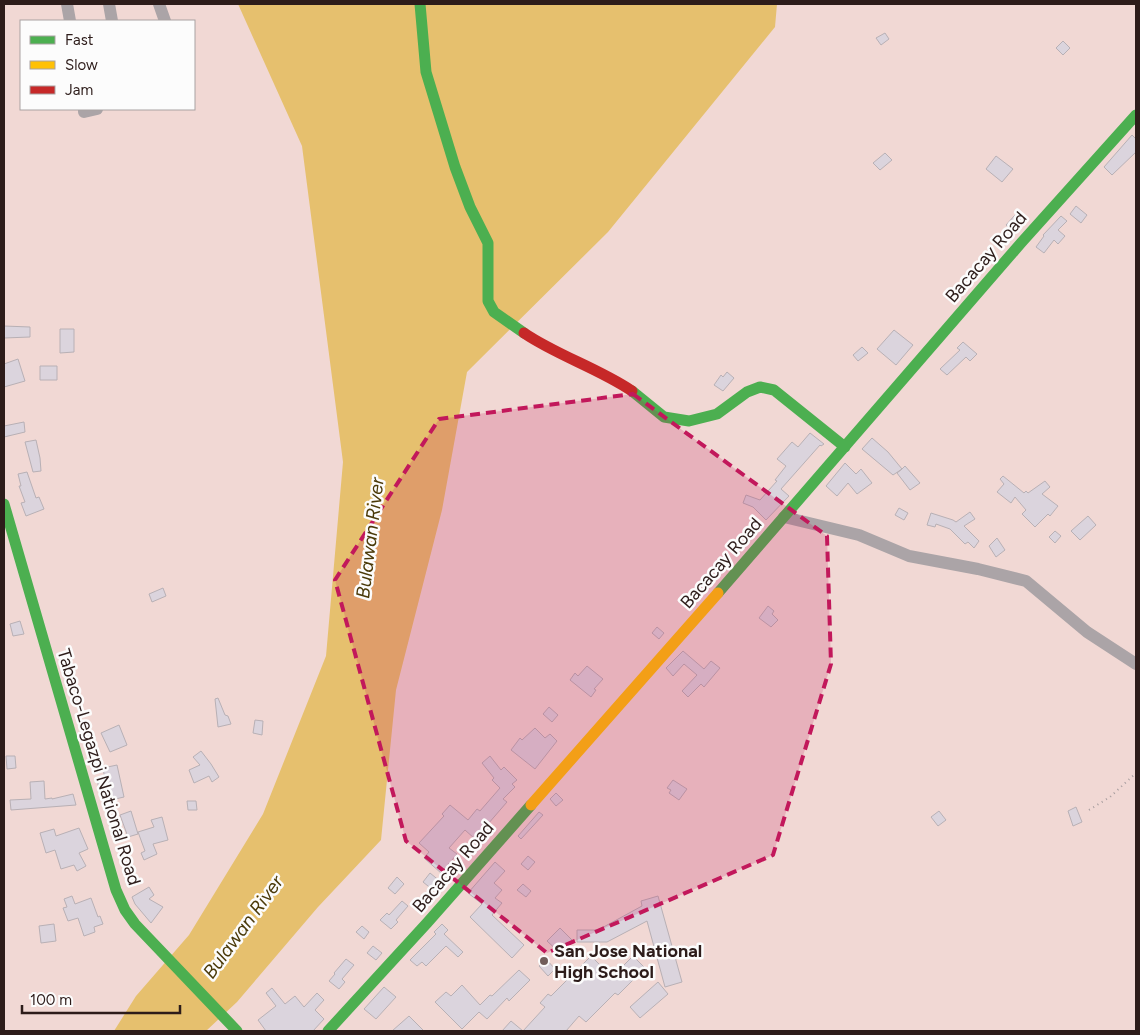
<svg xmlns="http://www.w3.org/2000/svg" width="1140" height="1035" viewBox="0 0 1140 1035" font-family="Figtree,sans-serif">
  <rect width="100%" height="100%" fill="#f1d8d4"/>
  <path fill="#e6c06e" d="M238,4H777L775,27L608,232L467,372L442,510L396,690L381,840L318,907L237,1002L206,1031H114L136,996L189,935L263,814L326,656L343,462L302,146Z"/>
  <path fill="#dbd4dd" stroke="#b8b0b5" d="M885,33L889,39L881,45L876,38Z
    M1063,41L1070,48L1063,55L1056,48Z
    M1132,135L1136,139V152L1112,175L1104,167Z
    M885,153L892,160L880,170L873,163Z
    M996,156L1013,169L1002,182L986,169Z
    M1076,206L1087,215L1081,223L1070,214Z
    M1015,215L1022,221L1013,231L1006,225Z
    M1061,216L1067,221L1058,230L1065,236L1058,244L1054,240L1044,253L1036,247L1044,236L1043,235Z
    M4,326L30,327V337L4,338Z
    M60,329H74V352L60,353Z
    M894,330L913,345L896,365L877,349Z
    M963,342L977,354L970,361L966,357L947,375L940,369L960,350L957,348Z
    M862,347L868,353L858,361L853,355Z
    M18,359L25,381L4,387V364Z
    M40,366H57V380H40Z
    M727,372L734,378L723,391L714,385L721,375L723,377Z
    M24,422L25,432L4,437V426Z
    M810,433L824,444L821,446L820,445L781,489L789,496L766,520L753,507L743,503L746,495L760,500L777,481L775,480L786,466L777,459L792,442L798,447Z
    M872,438L888,452L902,469L905,466L920,483L910,490L897,473L902,469L893,475L862,449Z
    M36,440L40,458L41,471L33,472L25,442Z
    M845,463L856,474L861,469L872,483L857,494L848,483L837,496L826,486Z
    M27,472L36,498L39,497L44,509L26,516L21,503L25,502L19,486H21L18,474Z
    M1003,476L1024,493L1026,491L1028,493L1045,481L1050,487L1042,494L1058,506L1050,516L1048,514L1035,527L1022,514L1026,510L1015,497L1011,503L997,492L1004,484L1000,479Z
    M899,508L908,513L904,520L895,515Z
    M970,512L975,519L964,526L979,541L974,548L968,542L965,544L950,529L936,524L935,527L927,525L931,513L953,520L956,522Z
    M1088,516L1096,525L1080,540L1071,531Z
    M1055,531L1061,536L1055,543L1049,537Z
    M997,538L1005,550L996,557L989,546Z
    M163,588L166,596L152,602L149,594Z
    M768,606L774,611L772,614L778,620L771,627L759,618Z
    M20,621L24,634L13,636L10,624Z
    M657,627L664,633L659,639L652,633Z
    M683,651L704,669L711,661L720,668L704,687L701,684L688,697L682,691L697,675L684,664L673,676L666,668Z
    M587,666L603,679L594,689L596,690L591,697L570,680L575,673L578,676Z
    M218,698L225,715L228,716L231,724L218,727L215,699Z
    M549,707L558,715L552,722L543,714Z
    M255,720L263,721L262,735L253,733Z
    M119,725L127,745L110,752L101,733Z
    M535,728L545,738L550,734L557,741L535,769L511,750L520,738L522,740Z
    M201,751L211,764L219,777L212,782L209,776L194,783L189,770L200,765L193,757Z
    M6,756H15L16,768L7,769Z
    M490,756L501,770L504,767L517,780L512,784L515,787L503,799L507,802L475,839L465,830L449,848L457,854L441,873L424,858L429,852L419,843L444,816L442,814L450,805L468,820L477,809L480,811L500,788L492,780L494,778L482,763Z
    M117,765L124,797L107,801V804L104,805L97,781L105,780L103,768Z
    M673,780L687,789L679,800L669,793L671,790L667,788Z
    M44,781L45,799L52,798V799L73,794L76,805L11,810L10,800L31,799L30,782Z
    M556,793L563,800L556,806L550,799Z
    M187,801H196L197,810H188Z
    M1076,807L1082,822L1073,826L1068,811Z
    M131,811L138,834L128,837L120,815Z
    M939,811L946,820L938,826L931,817Z
    M539,812L543,815L521,839L518,836Z
    M162,817L168,840L153,844L157,854L144,860L141,853L145,851L138,832L154,827L151,820Z
    M79,828L88,849L79,853L86,866L77,871L74,865L61,869L55,850L46,853L40,833L54,829L56,836Z
    M528,856L535,862L528,870L521,864Z
    M495,862L505,871L494,883L502,890L495,898L502,903L492,915L524,945L512,958L470,917L482,904L468,893Z
    M430,873L441,882L433,890L423,882Z
    M397,877L404,884L395,894L388,888Z
    M523,884L531,891L526,897L517,890Z
    M149,887L154,895L149,899L163,907L151,923L135,904L132,897Z
    M72,896L75,904L91,898L98,917L100,916L103,924L94,927L95,932L84,936L78,918L68,921L63,908L67,907L64,899Z
    M658,896L682,982L665,987L647,921L607,942H577V930H598L642,906L641,901Z
    M402,901L408,906L396,920L398,922L391,929L380,920L387,913L389,915Z
    M54,924L56,941L41,943L39,926Z
    M442,924L448,930L444,934L463,952L458,957L446,946L426,966L422,962L417,966L410,960L436,934L434,932Z
    M362,926L369,932L364,939L356,932Z
    M560,928L573,941L560,953L547,941Z
    M373,946L382,953L376,960L367,953Z
    M591,956L612,977L633,956L645,968L618,995L615,993L586,1022L579,1016L566,1031H523L545,1007L540,1003L548,994L551,996Z
    M346,959L354,965L342,979L345,982L339,989L329,981L335,974L334,973Z
    M546,959L555,969L548,976L539,966Z
    M519,970L530,980L509,1001L507,998L487,1019L479,1012L462,1029L435,1002L446,992L451,996L462,985L480,1005L490,995L492,996Z
    M658,982L668,994L640,1018L630,1007Z
    M384,987L396,997L376,1019L364,1009Z
    M272,988L285,1004L295,996L304,1007L317,993L324,1000L315,1010L324,1019L313,1031H266L258,1020L276,1006L266,993Z
    M409,1016L424,1031H392Z
    M511,1021L523,1031H502Z"/>
  <g fill="none" stroke-linecap="round" stroke-linejoin="round">
    <path stroke="#a79d9e" stroke-width="2" stroke-dasharray="1 4" stroke-linecap="butt" d="M1089,810L1110,797L1136,773"/>
    <path stroke="#aba4a7" stroke-width="12" d="M67,4L70,21
      M109,4L112,21
      M159,4L165,21
      M84,109V112L97,109
      M784,517L859,535L909,556L978,569L1026,581L1087,632L1136,664"/>
    <path stroke="#4caf50" stroke-width="11" d="M420,4L426,72L455,167L470,207L488,243V301L494,312L524,333
      M632,391L664,417L689,421L717,414L747,392L760,387L774,390L845,447
      M4,504L116,890L125,910L135,924L237,1031
      M718,593L1021,243L1136,115
      M328,1031L427,923L531,805"/>
    <path stroke="#ffc107" stroke-width="11" d="M531,805L718,593"/>
    <path stroke="#c62828" stroke-width="11" d="M524,333C558,356 598,368 632,391"/>
  </g>
  <path fill="#c2185b" fill-opacity="0.2" stroke="#c2185b" stroke-width="4" stroke-dasharray="10 6" stroke-linejoin="round" d="M633,394L827,536L831,664L773,855L547,953L406,841L335,580L439,419Z"/>
  <circle fill="#725e5b" stroke="#fcfcfc" stroke-width="2" cx="544" cy="961" r="5"/>
  <g text-anchor="middle" dominant-baseline="central" stroke-width="5" stroke-linejoin="round" paint-order="stroke">
    <g font-size="18" fill="#2d1c1a" stroke="#fcfcfc">
      <text transform="translate(986 257) rotate(-49)">Bacacay Road</text>
      <text transform="translate(721 563) rotate(-49)">Bacacay Road</text>
      <text transform="translate(99 767) rotate(73)">Tabaco-Legazpi National Road</text>
      <text transform="translate(453 867) rotate(-49)">Bacacay Road</text>
    </g>
    <g font-size="18" font-weight="bold" fill="#2d1c1a" stroke="#fcfcfc" text-anchor="start">
      <text x="554" y="951">San Jose National<tspan x="554" dy="21">High School</tspan></text>
    </g>
    <g font-size="19" font-style="italic" fill="#4b3a09" stroke="#fcfcfc">
      <text transform="translate(370 538) rotate(-83)">Bulawan River</text>
      <text transform="translate(243 927) rotate(-54)">Bulawan River</text>
    </g>
  </g>
  <rect width="1140" height="1035" fill="none" stroke="#2d1c1a" stroke-width="10"/>
  <rect x="20" y="20" width="175" height="90" fill="#fcfcfc" stroke="#a9a2a2"/>
  <rect x="30" y="36" width="25" height="8" fill="#4caf50" stroke="#a9a2a2"/>
  <text x="65" y="45" font-size="15" fill="#2d1c1a">Fast</text>
  <rect x="30" y="61" width="25" height="8" fill="#ffc107" stroke="#a9a2a2"/>
  <text x="65" y="70" font-size="15" fill="#2d1c1a">Slow</text>
  <rect x="30" y="86" width="25" height="8" fill="#c62828" stroke="#a9a2a2"/>
  <text x="65" y="95" font-size="15" fill="#2d1c1a">Jam</text>
  <path d="M22 1005v8h158v-8" fill="none" stroke="#2d1c1a" stroke-width="2.5"/>
  <text x="30" y="1005" font-size="15" fill="#2d1c1a" stroke="#fcfcfc" stroke-width="4" paint-order="stroke">100 m</text>
</svg>
